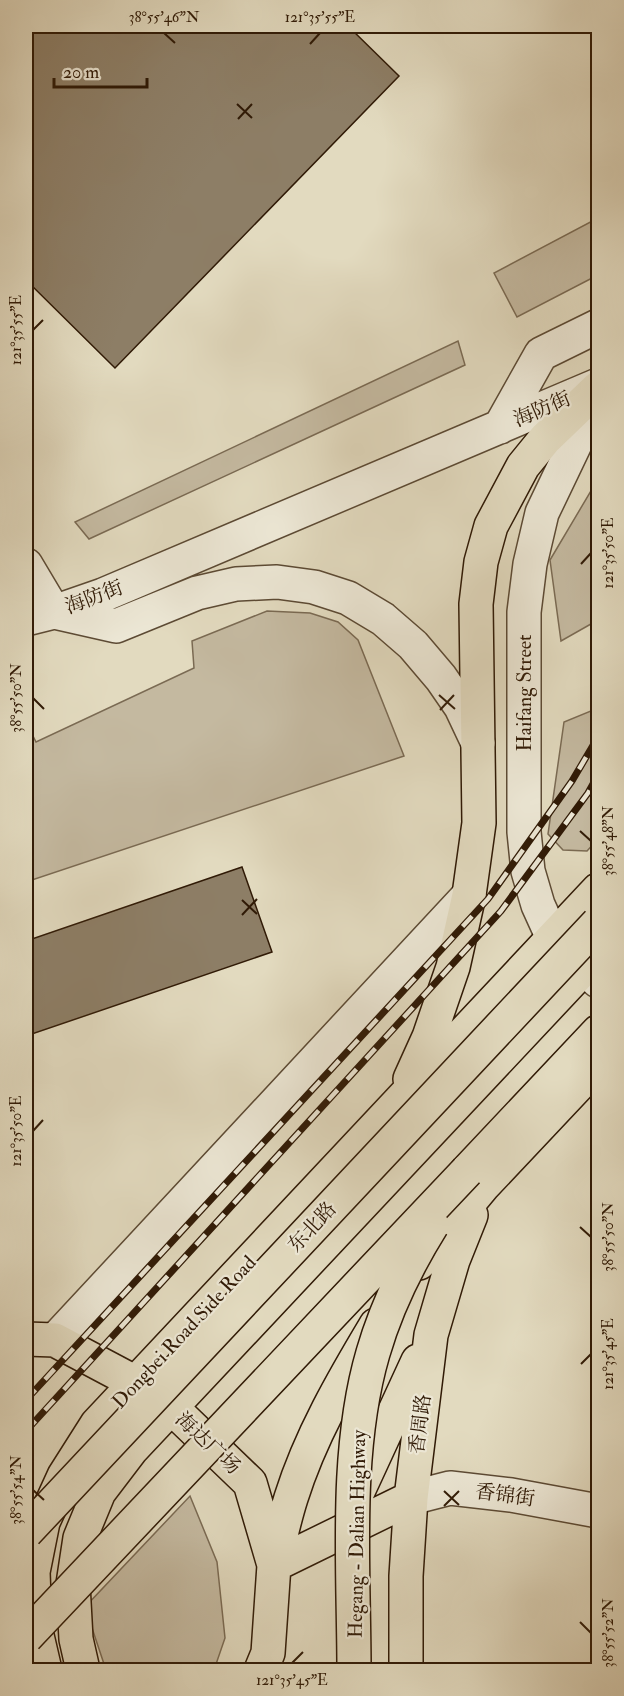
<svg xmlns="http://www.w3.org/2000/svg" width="624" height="1696" viewBox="0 0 624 1696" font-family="'IM FELL Double Pica','Noto Serif SC',serif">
  <rect width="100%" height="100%" fill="#e2dabf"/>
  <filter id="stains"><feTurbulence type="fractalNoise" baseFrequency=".00333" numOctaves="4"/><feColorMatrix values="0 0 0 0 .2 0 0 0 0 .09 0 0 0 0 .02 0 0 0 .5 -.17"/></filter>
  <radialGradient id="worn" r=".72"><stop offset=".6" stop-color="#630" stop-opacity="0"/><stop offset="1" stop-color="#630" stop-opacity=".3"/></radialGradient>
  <path fill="#c4b9a0" stroke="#7a6a53" stroke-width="1.5" d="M598,218V275L517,317L494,273Z
    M458,341L465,365L89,539L75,522Z
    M598,479V620L561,641L550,560Z
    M267,611L310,613L338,622L358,640L404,756L26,882V722L36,742L194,668L192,641Z
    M598,708V839L587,851L563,850L548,834L564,722Z
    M190,1496L217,1562L225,1638L214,1670H106L85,1607Z"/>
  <path fill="#8d7e66" stroke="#301a06" stroke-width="1.5" d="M26,26H348L399,76L115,368L26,280Z
    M242,867L272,952L26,1036V941Z"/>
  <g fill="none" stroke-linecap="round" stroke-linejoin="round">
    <g stroke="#5c4a34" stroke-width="36">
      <path id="minor" d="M598,396L542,513L530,564L524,612V832L528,871L538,905L553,938L598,981
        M500,427L541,354L598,326
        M26,565L54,612
        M54,612L116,626L197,593L236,584L277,582L314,587L348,598L383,619L413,645L441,678L461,707L478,743
        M26,619L54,612L103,595L598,385
        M55,1340L469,895
        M411,1498L450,1488L511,1495L598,1511"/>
    </g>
    <g stroke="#301a06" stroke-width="36">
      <path id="major" d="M410,1079L429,1037L453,967L469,895L479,823L476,604L481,562L491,526L523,466L545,439L598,388
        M419,1263L483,1186L598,1064
        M26,1339L55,1340L136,1383L171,1407L250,1483L274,1565L268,1653L261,1670
        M353,1502L418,1361
        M274,1565C279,1543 284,1520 291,1498C310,1437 343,1380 376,1325
        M274,1565L411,1498
        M45,1670L35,1627L33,1572L43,1522L64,1476L97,1424L598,890
        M83,1670L76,1639L73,1584L80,1538L99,1492L131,1450L598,953
        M406,1670V1576L411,1498L431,1335L453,1260L471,1215"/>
    </g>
    <g stroke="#301a06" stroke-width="36">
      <path id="highway" d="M467,1171L598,1032"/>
    </g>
    <use href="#minor" stroke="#ece7d5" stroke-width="33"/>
    <use href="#major" stroke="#e2dabf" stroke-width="33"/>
    <use href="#highway" stroke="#e2dabf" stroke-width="33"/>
    <g stroke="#301a06" stroke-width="7">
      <path id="rail" d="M26,1400L488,899L572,781L598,737
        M26,1431L501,911L588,793L598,775"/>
    </g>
    <use href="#rail" stroke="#ece7d5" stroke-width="4.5" stroke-dasharray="14" stroke-linecap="butt"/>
    <g stroke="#301a06" stroke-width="36" stroke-linecap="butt">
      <path id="highway-bridge" d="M26,1532L598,923
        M26,1637L467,1171
        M354,1670C354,1569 344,1452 373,1353C386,1308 407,1265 432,1225"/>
    </g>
    <use href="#highway-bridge" stroke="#e2dabf" stroke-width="33"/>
  </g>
  <path fill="none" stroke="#301a06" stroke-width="2" d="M164,33L175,43M310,44L320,33M237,104L252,118M238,119L252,104M33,330L43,320M581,564L591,553M439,695L455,709M33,698L44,709M440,710L454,695M580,831L591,841M242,900L257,914M242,915L257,899M33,1131L43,1120M580,1227L591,1237M581,1364L591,1354M33,1490L44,1500M444,1491L459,1505M444,1506L459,1491M580,1622L591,1633M292,1663L303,1652"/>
  <g text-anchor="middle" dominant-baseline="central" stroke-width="4.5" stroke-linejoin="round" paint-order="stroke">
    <g font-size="20" fill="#301a06" stroke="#ece7d5">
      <text transform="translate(542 409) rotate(-23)">海防街</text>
      <text transform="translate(94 597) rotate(-21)">海防街</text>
      <text transform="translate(524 693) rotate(-90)">Haifang Street</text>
      <text transform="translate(312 1227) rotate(-47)">东北路</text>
      <text transform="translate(184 1332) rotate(-47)">Dongbei Road Side Road</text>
      <text transform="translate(420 1424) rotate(-83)">香周路</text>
      <text transform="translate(208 1443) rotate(43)">海达广场</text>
      <text transform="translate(505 1495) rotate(8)">香锦街</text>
      <text transform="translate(357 1534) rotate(-89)">Hegang - Dalian Highway</text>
    </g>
  </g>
  <rect width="624" height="1696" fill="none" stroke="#e2dabf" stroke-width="66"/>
  <path d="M54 78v9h93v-9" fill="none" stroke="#301a06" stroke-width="3"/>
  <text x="63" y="78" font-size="18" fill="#301a06" stroke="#ece7d5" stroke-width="4.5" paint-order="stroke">20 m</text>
  <rect x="33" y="33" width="558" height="1630" fill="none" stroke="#301a06" stroke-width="2"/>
  <g font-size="15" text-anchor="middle" fill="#301a06">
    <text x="164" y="22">38°55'46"N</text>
    <text x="320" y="22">121°35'55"E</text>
    <text transform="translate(16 330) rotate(-90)" y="5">121°35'55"E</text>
    <text transform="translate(608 553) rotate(-90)" y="5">121°35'50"E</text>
    <text transform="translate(16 698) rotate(-90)" y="5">38°55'50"N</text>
    <text transform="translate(608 841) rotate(-90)" y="5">38°55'48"N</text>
    <text transform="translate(16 1131) rotate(-90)" y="5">121°35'50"E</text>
    <text transform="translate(608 1237) rotate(-90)" y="5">38°55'50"N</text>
    <text transform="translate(608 1354) rotate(-90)" y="5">121°35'45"E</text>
    <text transform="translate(16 1490) rotate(-90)" y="5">38°55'54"N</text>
    <text transform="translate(608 1633) rotate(-90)" y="5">38°55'52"N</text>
    <text x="292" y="1685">121°35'45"E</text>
  </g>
  <rect width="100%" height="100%" filter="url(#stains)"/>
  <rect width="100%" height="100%" fill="url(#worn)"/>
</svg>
